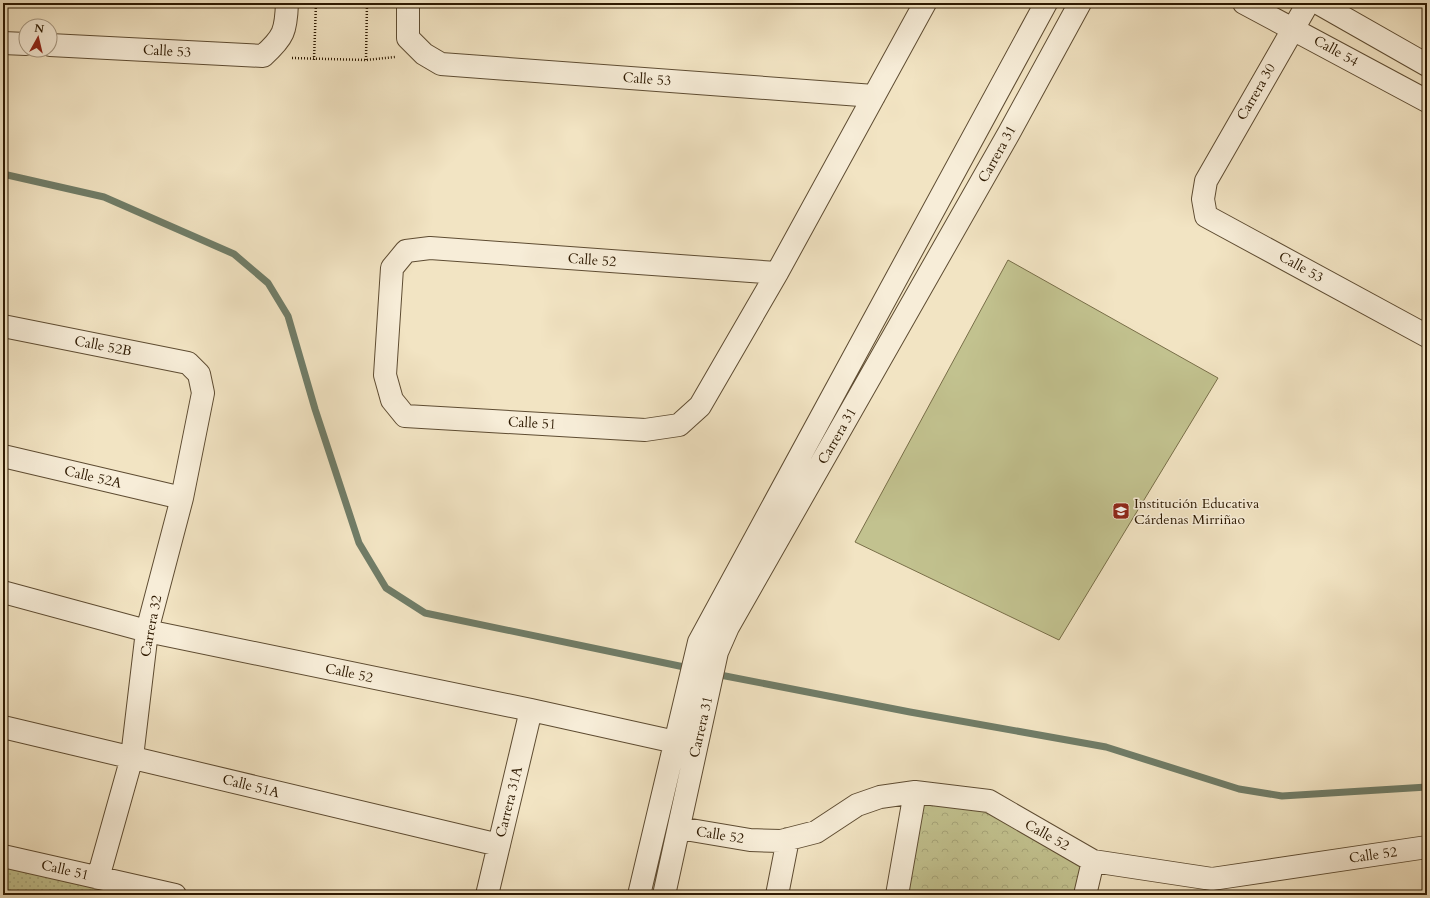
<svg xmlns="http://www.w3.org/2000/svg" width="1430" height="898" viewBox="0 0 1430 898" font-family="Cardo,serif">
  <defs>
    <pattern id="grass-dots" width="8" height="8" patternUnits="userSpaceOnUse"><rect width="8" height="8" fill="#c2c28f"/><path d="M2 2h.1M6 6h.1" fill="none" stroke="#a7a67a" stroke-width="1.8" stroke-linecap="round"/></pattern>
    <pattern id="forest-crowns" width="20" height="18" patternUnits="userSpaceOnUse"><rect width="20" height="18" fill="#c2c28f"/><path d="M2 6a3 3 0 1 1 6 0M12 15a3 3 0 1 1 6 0" fill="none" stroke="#a7a67a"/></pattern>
  </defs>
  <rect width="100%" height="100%" fill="#f2e4c3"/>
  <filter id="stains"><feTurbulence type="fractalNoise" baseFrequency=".005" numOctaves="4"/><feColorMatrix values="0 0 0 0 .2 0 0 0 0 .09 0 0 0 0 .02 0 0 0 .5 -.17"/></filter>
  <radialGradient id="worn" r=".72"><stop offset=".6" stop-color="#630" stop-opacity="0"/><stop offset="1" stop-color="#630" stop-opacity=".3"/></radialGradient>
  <path fill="url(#grass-dots)" stroke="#786e48" d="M3,856L135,895H3Z"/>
  <path fill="url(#forest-crowns)" stroke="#786e48" d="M915,792L989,801L1093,861L1085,895H897Z"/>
  <path fill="#c2c28f" stroke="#786e48" d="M1008,260L1218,378L1059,640L855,542Z"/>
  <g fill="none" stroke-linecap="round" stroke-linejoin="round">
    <path stroke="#707d68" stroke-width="7" d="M3,174L104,197L234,254L268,283L288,316L315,409L359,543L386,588L425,613L689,668
      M715,674L910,712L1106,747L1239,789L1282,796L1427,787"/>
    <g stroke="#5e4c32" stroke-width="24">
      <path id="minor" d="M408,3V38L424,54L441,64L874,96
        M1244,3L1427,101
        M1308,3L1206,181L1203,199L1206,216L1427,336
        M1318,3L1427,65
        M3,43L26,44
        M50,45L263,56C284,37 286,31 287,3
        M777,273L430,248L406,251L392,268L385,375L392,400L405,416L645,430L679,425L700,406L777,273L925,3
        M3,326L188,363L199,374L203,393L182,498L147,631L132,757L98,878
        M3,456L182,498
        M3,592L147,631L531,710L689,745
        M3,727L499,845
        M679,828L750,840L781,841L816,832L857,805L880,797L915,792L989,801L1093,861L1212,879L1427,847
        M3,856L175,895
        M487,895L531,710
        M639,895L699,642L1046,3
        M664,895L717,652L728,627L1009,133L1080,3
        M777,895L788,839
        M897,895L915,792
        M1085,895L1093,861"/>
    </g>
    <path stroke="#2d1901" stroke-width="2.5" stroke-dasharray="1 2" stroke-linecap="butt" d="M292,58L366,60L395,57
      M314,60L316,3
      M366,60L367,3"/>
    <use href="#minor" stroke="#f7edd8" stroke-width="22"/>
  </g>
  <defs>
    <g id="school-square" transform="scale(0.9)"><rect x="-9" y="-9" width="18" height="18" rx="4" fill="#8f2418" stroke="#f7edd8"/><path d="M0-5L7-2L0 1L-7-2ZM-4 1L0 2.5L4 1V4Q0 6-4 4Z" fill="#fff"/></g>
  </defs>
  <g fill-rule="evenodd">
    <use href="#school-square" x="1121" y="511"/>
  </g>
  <g text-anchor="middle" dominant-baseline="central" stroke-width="3" stroke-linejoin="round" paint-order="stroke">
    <g font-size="14" fill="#2d1901" stroke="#f7edd8">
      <text transform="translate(167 51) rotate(3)">Calle 53</text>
      <text transform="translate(1336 51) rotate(29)">Calle 54</text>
      <text transform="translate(647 79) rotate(4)">Calle 53</text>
      <text transform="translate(1256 92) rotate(-60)">Carrera 30</text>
      <text transform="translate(997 154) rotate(-61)">Carrera 31</text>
      <text transform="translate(592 260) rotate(4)">Calle 52</text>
      <text transform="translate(1301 267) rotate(29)">Calle 53</text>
      <text transform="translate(103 346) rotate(11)">Calle 52B</text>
      <text transform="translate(532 423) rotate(3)">Calle 51</text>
      <text transform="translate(837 436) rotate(-60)">Carrera 31</text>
      <text transform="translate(93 477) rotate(13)">Calle 52A</text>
      <text transform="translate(151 626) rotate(-79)">Carrera 32</text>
      <text transform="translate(349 673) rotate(12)">Calle 52</text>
      <text transform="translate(701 727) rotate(-77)">Carrera 31</text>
      <text transform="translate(251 786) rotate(14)">Calle 51A</text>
      <text transform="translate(509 802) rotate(-76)">Carrera 31A</text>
      <text transform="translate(720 835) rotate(9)">Calle 52</text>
      <text transform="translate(1047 835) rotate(29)">Calle 52</text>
      <text transform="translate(1373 855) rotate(-8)">Calle 52</text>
      <text transform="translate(65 870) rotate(13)">Calle 51</text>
    </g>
    <g font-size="14" fill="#2d1901" stroke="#f7edd8" text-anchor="start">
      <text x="1134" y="503">Institución Educativa<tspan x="1134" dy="16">Cárdenas Mirriñao</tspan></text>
    </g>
  </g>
  <rect width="1430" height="898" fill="none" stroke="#f2e4c3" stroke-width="16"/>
  <rect x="4" y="4" width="1422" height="890" fill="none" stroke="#2d1901" stroke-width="2"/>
  <rect x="8" y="8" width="1414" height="882" fill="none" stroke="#2d1901"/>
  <g transform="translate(38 38) rotate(8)"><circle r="19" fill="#f7edd8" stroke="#a69882"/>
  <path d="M0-3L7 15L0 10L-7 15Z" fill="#8f2418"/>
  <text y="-6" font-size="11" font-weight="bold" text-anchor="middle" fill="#2d1901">N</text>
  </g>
  <rect width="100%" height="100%" filter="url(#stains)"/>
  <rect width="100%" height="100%" fill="url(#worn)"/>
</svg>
